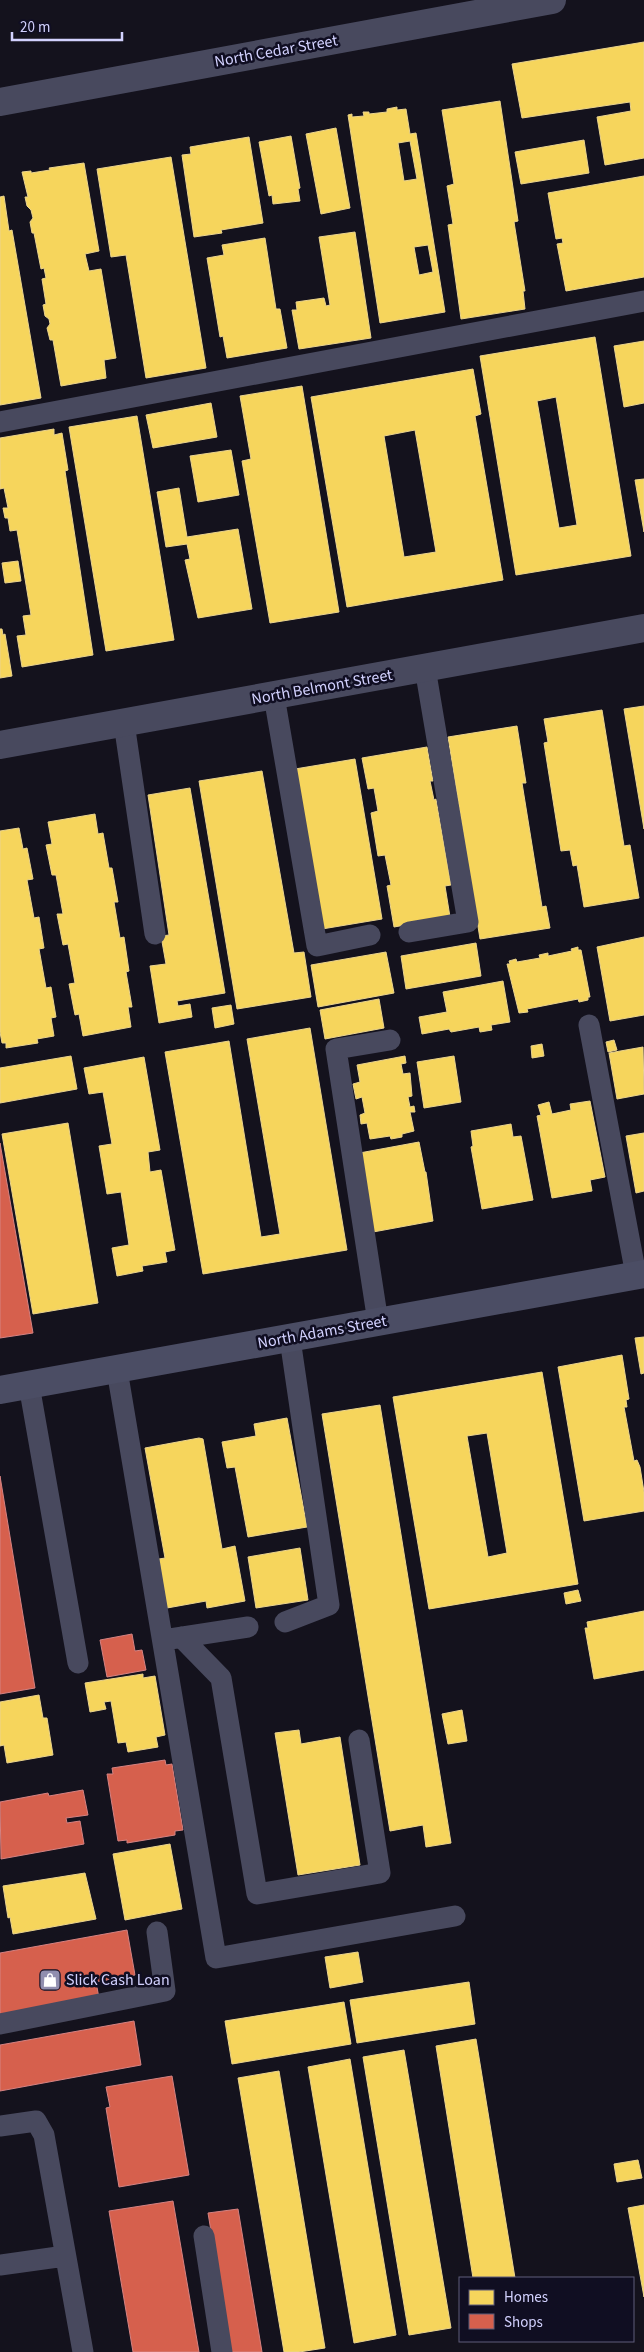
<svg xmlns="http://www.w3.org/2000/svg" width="644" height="2352" viewBox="0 0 644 2352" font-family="'Source Sans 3',sans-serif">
  <rect width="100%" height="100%" fill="#14121d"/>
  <path fill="#f6d55c" stroke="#ebd48d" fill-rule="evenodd" d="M644,42V158L605,165L597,117L631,111L630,102L522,118L512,64Z
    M500,101L518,221L514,222L525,291H523L525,309L461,319L448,225L453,224L447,186L454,184L442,110Z
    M397,107V110L406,109L410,134L416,133L445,312L380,323L348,115L352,114V117L364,116L363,112H369V114L387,112V109ZM410,141L417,179L404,181L398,143ZM428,245L433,272L419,275L414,247Z
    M336,128L350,208L321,214L306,134Z
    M291,136L300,188L298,189L300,201L273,204L272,195L269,196L259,142Z
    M249,137L263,223L221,230L222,233L194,237L182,155L191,154L190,147Z
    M584,140L589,173L521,184L515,152Z
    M171,157L206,368L146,378L126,255L111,257L97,169Z
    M84,163L99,251L85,254L89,271L101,269L116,358L104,360L106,378L61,386L53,340H50L47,328L50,324L49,319L45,316L43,305L46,304L42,279L46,278L44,268L41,269L34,233H32L30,222L33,218L31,210L27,206L25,197H28L22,172L31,171V173L50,170L49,168Z
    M644,176V277L566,291L557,244L563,243L562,238L556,239L548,193Z
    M4,196L9,231L12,230L41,398L0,405V197Z
    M355,232L371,338L299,349L292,310H297L296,302L324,298L326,306L330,305L319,237Z
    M265,238L276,309H280L287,348L227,358L223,336L220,337L207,258L224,255L222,245Z
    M595,337L631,556L516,575L480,356ZM556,397L577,525L559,528L537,401Z
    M644,341V403L624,407L614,346Z
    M473,369L481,414L475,416L503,580L347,607L311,397ZM415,430L436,552L404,557L384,436Z
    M302,386L339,612L270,623L242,461L251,459L240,396Z
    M211,403L217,437L153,448L146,415Z
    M137,416L174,640L106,651L69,427Z
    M54,429V435L62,433L68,470L65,471L93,655L22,667L17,636L26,635L23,616L31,615L17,530L10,531L8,518H5L3,508H8L4,488L0,489V438Z
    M231,450L239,495L198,502L190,456Z
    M644,479V532L635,480Z
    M179,488L187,537L238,529L252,609L198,618L185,560L190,559L187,544L166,547L157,492Z
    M18,561L21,581L5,583L2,563Z
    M0,629H2L3,635L5,634L12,676L0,678Z
    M644,706V829L624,709Z
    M602,710L624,846L630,845L639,898L584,907L577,865L573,866L570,850L561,851L544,743L548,742L544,719Z
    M517,726L526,783H522L542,907L546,906L550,928L480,939L448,737Z
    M427,747L433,781H430L434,800L436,799L451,885L445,886L450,917L394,927L387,886L391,885L385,855L378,856L371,813L378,811L374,788L368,789L362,758Z
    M355,759L382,919L322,929L295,769Z
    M262,771L294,953L304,952L311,997L237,1009L199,781Z
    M190,788L225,993L177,1001L178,1006L190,1004L192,1017L159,1023L150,966L166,964L161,936L169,935L148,795Z
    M95,814L98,834L103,833L109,868H112L118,902H114L120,938L124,937L129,971L126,972L132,1007H128L131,1027L83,1036L79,1014L75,1015L69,984L75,983L68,944L63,945L57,914H63L56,875H52L46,845L52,844L48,822Z
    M19,828L23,849L27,848L33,879L27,880L34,918L39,917L44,948L39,949L46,988L51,987L56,1017L51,1018L54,1036L37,1039L38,1043L6,1048V1043H2L0,1032V831Z
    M644,937V1015L610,1021L597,947Z
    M476,943L481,976L406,989L401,956Z
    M578,947V950H581L590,997H588V1000L579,1002L578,999L527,1009L528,1012L519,1013L507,964H510L509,961L516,959L517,962L540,958L539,955L548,953V956L572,951L571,949Z
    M386,952L394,993L318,1007L311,965Z
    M503,981L510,1022L491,1025L492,1030L480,1032L479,1027L451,1032L449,1029L422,1034L419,1017L447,1012L443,992Z
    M379,999L384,1028L325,1039L320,1010Z
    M231,1005L234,1024L215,1028L212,1008Z
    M310,1028L347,1250L203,1274L165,1052L229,1041L261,1237L280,1234L247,1039Z
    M614,1040L617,1050L608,1052L606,1042Z
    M542,1044L544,1056L532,1058L531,1046Z
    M643,1047L644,1094L617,1099L609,1053Z
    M71,1056L77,1089L0,1103V1068Z
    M405,1056L406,1063L401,1064L403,1074L410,1073L412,1096L408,1097L410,1107L414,1106L415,1112H410L414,1131L402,1134V1137L391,1139L390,1136L370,1139L367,1123L361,1124L360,1115L365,1113L362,1097L356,1099L353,1084L360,1082L357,1065Z
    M454,1056L461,1102L424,1108L417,1062Z
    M144,1057L160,1150L148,1152L150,1172L161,1170L175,1250L165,1252L167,1262L142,1266L143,1271L117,1276L112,1248L129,1245L121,1192L107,1194L99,1146L112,1144L103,1092L89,1094L84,1068Z
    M590,1101L605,1177L590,1180L592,1191L552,1198L537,1116L541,1115L538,1105L549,1102L552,1114L571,1110L570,1104Z
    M68,1123L98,1303L33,1314L2,1134Z
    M511,1124L513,1137L521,1136L533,1200L482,1209L471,1147L473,1146L471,1131Z
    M644,1133V1191L636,1193L626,1136Z
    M419,1142L425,1172H426L433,1221L373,1232L354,1154Z
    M644,1337V1373L641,1374L635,1338Z
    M622,1355L629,1399L626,1400L627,1407H624L634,1461L637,1460L640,1467L644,1492V1511L584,1521L558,1367Z
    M542,1372L578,1584L429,1609L393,1397ZM487,1433L507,1553L488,1557L467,1436Z
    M380,1405L451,1843L426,1847L423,1825L390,1831L322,1414Z
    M287,1418L307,1527L248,1537L235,1467L227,1468L222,1442L256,1436L254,1424Z
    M199,1438L203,1439L222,1549L235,1546L245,1601L207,1608L206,1601L167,1608L159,1559L165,1558L145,1448Z
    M300,1548L308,1600L256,1608L248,1557Z
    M578,1590L581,1601L566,1604L564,1593Z
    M644,1611V1670L594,1679L585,1628H588L587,1622Z
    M143,1674V1678L155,1676L165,1735L156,1737L158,1747L128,1752L126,1742L118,1743L111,1701L104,1702L106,1709L90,1712L85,1683Z
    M39,1695L43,1718H47L53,1755L7,1763L4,1745L0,1746V1702Z
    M462,1710L467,1741L448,1744L442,1714Z
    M299,1730L301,1744L340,1737L360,1865L298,1875L275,1733Z
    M170,1844L182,1909L125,1920L113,1854Z
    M85,1873L96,1919L13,1934L10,1917L8,1918L3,1886Z
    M358,1952L363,1982L330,1988L325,1957Z
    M469,1982L475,2024L357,2043L350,2000Z
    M344,2002L351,2044L232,2064L225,2021Z
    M476,2039L515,2278H473L436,2046Z
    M404,2050L451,2328L409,2335L363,2057Z
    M350,2059L396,2335L354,2343L308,2067Z
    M279,2071L325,2348L299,2352H284L238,2078Z
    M638,2160L642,2178L617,2182L614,2164Z
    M644,2205V2297L628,2208Z"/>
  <path fill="#d6604d" stroke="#d58282" d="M0,1143L33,1333L0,1338Z
    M0,1476L35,1688L0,1694Z
    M132,1634L135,1651L142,1650L146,1670L107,1677L100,1640Z
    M165,1760L166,1765L172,1764L183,1830L175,1831V1835L127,1843V1840L118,1841L107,1774H113L112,1768Z
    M83,1790L88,1815L66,1818L67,1823L80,1821L84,1844L1,1859L0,1802L48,1793L49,1796Z
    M127,1930L135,1975L96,1982L99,1998L0,2016V1953Z
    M134,2021L141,2065L0,2091V2045Z
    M172,2076L189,2175L119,2187L106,2108L110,2107L106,2087Z
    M173,2201L199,2352H133L109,2211Z
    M238,2209L262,2352H231L208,2213Z"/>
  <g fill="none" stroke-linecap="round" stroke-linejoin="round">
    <path stroke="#48495e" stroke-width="21" d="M0,422L644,301
      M274,696L317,946L370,935
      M124,723L155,934
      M409,932L468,922L425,668
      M589,1025L636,1275
      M378,1322L336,1049L390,1040
      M117,1370L216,1958L455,1916
      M29,1385L78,1663
      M285,1622L329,1605L290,1339
      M181,1637L221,1678L257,1894L380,1873L359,1740
      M170,1639L248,1627
      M0,2024L165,1991L157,1932
      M0,2126L36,2121L44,2135L83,2352
      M204,2236L222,2352
      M0,2265L65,2256"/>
    <path stroke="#48495e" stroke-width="28" d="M0,102L552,0
      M0,745L644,628"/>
    <path stroke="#4b4d64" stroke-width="28" d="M0,1390L644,1274"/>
  </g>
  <defs>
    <g id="shop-square" transform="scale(1.125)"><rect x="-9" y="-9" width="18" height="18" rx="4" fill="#908eaf" stroke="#100e22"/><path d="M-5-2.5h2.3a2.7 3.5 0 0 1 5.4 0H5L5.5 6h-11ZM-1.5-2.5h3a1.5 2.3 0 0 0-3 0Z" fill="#fff"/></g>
  </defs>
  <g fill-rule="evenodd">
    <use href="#shop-square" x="50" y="1980"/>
  </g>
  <g text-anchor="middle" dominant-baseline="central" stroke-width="5" stroke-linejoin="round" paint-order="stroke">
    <g font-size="16" fill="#d2d1fe" stroke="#100e22">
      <text transform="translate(276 51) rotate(-10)">North Cedar Street</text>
      <text transform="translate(322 687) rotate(-10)">North Belmont Street</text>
      <text transform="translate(322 1332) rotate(-10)">North Adams Street</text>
    </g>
    <g font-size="16" fill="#d2d1fe" stroke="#100e22" text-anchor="start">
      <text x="66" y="1980">Slick Cash Loan</text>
    </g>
  </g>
  <rect x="459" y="2277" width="175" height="65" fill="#100e22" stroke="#5e5c7a"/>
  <rect x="469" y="2290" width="25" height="15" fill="#f6d55c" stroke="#5e5c7a"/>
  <text x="504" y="2302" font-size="15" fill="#d2d1fe">Homes</text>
  <rect x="469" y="2314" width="25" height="15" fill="#d6604d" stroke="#5e5c7a"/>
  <text x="504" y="2327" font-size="15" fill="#d2d1fe">Shops</text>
  <path d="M12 32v8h110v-8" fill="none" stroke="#d2d1fe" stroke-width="2.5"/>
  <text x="20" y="32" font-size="15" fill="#d2d1fe" stroke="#100e22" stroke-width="4" paint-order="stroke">20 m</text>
</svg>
